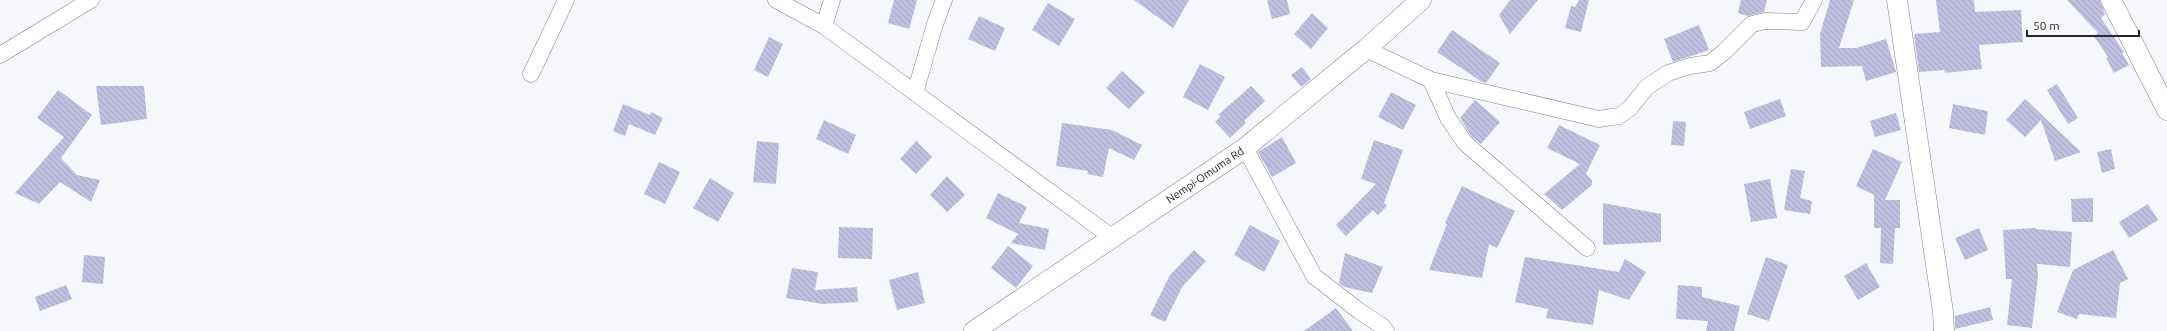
<svg xmlns="http://www.w3.org/2000/svg" width="2167" height="331" viewBox="0 0 2167 331" font-family="Ubuntu,sans-serif">
  <defs>
    <pattern id="building-back-hatch" width="6" height="6" patternUnits="userSpaceOnUse"><rect width="6" height="6" fill="#c0bfe0"/><path d="M-1 5l2 2M0 0l6 6M5-1l2 2" fill="none" stroke="#a5a4c0"/></pattern>
  </defs>
  <rect width="100%" height="100%" fill="#f6f6fd"/>
  <path fill="url(#building-back-hatch)" d="M894,0H917L909,29L888,23Z
    M1134,0H1189L1173,28Z
    M1267,0H1287L1290,14L1272,19Z
    M1510,0H1538L1510,34L1499,15Z
    M1579,0H1589L1581,32L1565,28L1571,6L1575,7Z
    M1741,0H1767L1764,12L1747,16L1738,13Z
    M1830,0H1854L1839,48H1856L1886,39L1896,72L1866,81L1862,66L1821,67L1820,34Z
    M1936,0H1974L1975,12L2021,10L2023,42L1979,45L1982,69L1945,73L1944,70L1919,72L1914,34L1940,32Z
    M2067,0H2100L2105,14L2101,18L2124,52L2122,53L2129,65L2114,73L2106,58L2108,57L2094,36L2098,33Z
    M1048,3L1075,19L1059,46L1032,30Z
    M1312,13L1328,28L1311,49L1294,34Z
    M979,16L1005,28L995,51L968,39Z
    M1699,25L1709,50L1673,62L1664,39Z
    M1452,30L1500,63L1486,83L1482,82L1437,52Z
    M769,37L783,44L768,77L754,70Z
    M1200,64L1225,77L1208,110L1183,97Z
    M1302,67L1311,79L1301,87L1291,75Z
    M1122,71L1145,92L1129,109L1106,88Z
    M2057,84L2078,118L2068,124L2047,90Z
    M96,86H144L147,119L101,125Z
    M1251,86L1265,101L1244,121L1246,123L1230,138L1215,122L1221,116L1218,115Z
    M58,90L92,115L61,158L77,175L100,180L91,202L60,182L39,204L15,193L64,137L37,118Z
    M1391,92L1416,105L1403,130L1378,117Z
    M1780,99L1786,116L1750,129L1744,112Z
    M2025,99L2044,117L2081,152L2055,161L2041,120L2025,137L2006,120Z
    M1475,100L1500,122L1481,144L1472,137L1460,118Z
    M623,104L650,115L651,112L663,118L655,135L629,124L625,136L613,131Z
    M1953,104L1988,111L1985,135L1949,128Z
    M1896,113L1901,130L1875,137L1870,121Z
    M824,120L856,135L848,154L816,139Z
    M1673,121L1686,122L1684,146L1671,145Z
    M1062,123L1112,130L1142,145L1134,160L1109,148L1103,177L1087,174L1088,171L1056,166Z
    M1559,125L1600,145L1586,174L1592,180V185L1562,210L1544,194L1580,164L1547,148Z
    M1282,137L1296,163L1272,177L1258,152Z
    M1374,140L1403,150L1384,203L1387,206L1378,215L1373,210L1346,236L1336,225L1376,184L1361,179Z
    M757,141L779,143L776,184L753,182Z
    M916,141L932,157L916,174L900,159Z
    M1873,149L1902,162L1885,200H1900V228H1895L1893,264L1880,263L1881,228H1874V195L1856,186Z
    M2111,149L2115,169L2102,173L2097,152Z
    M659,162L680,172L665,204L644,194Z
    M1791,169L1805,171L1800,198L1812,201L1810,214L1784,210Z
    M947,176L965,195L947,212L930,195Z
    M710,178L734,193L718,222L693,208Z
    M1770,179L1777,218L1751,222L1744,184Z
    M1462,186L1515,211L1497,248L1489,244L1482,278L1429,270L1447,224L1445,223Z
    M998,193L1027,207L1019,223L1049,229L1045,250L1011,243L1018,234L986,218Z
    M2093,198V222H2072L2071,199Z
    M1603,203L1661,214V242L1603,245Z
    M2148,204L2158,220L2129,238L2119,222Z
    M1250,225L1280,241L1264,272L1234,255Z
    M839,227L873,228L872,259L838,258Z
    M1979,228L1988,250L1965,260L1955,238Z
    M2035,228V229L2072,232L2070,267L2037,264L2038,276L2032,328L2007,325L2012,279H2006L2003,230Z
    M1008,246L1033,266L1016,288L991,268Z
    M1194,250L1206,261L1182,287L1165,322L1150,315L1170,275Z
    M2113,250L2128,279L2120,283L2116,318L2079,314L2077,319L2057,312L2073,270Z
    M1345,253L1383,267L1372,293L1344,287L1339,283Z
    M84,255L105,257L103,284L82,282Z
    M1525,257L1619,272L1625,259L1646,272L1629,300L1599,290L1593,325L1546,318L1548,309L1515,302Z
    M1766,257L1788,265L1769,321L1747,314Z
    M1866,263L1880,287L1858,300L1844,276Z
    M792,268L818,272L815,290L857,287L858,302L823,304L786,298Z
    M918,272L925,303L897,310L889,280Z
    M66,285L72,299L40,311L35,297Z
    M1678,285L1702,287V297L1740,306L1734,331H1706L1708,321L1676,319Z
    M1990,307L1993,320L1955,329V316Z
    M1336,308L1353,331H1304Z"/>
  <g fill="none" stroke-linecap="round" stroke-linejoin="round">
    <g stroke="#80808f" stroke-width="17">
      <path id="minor" d="M776,0L824,26L1113,238
        M824,26L832,0
        M1366,49L1431,80L1599,119L1619,116L1630,108L1647,87L1668,73L1690,66L1710,63L1724,52L1752,24L1765,21L1802,22L1814,0
        M0,55L91,0
        M531,74L566,0
        M1431,80L1448,118L1465,143L1587,248
        M915,93L935,24L944,0
        M1245,148L1314,276L1359,311L1382,326L1386,331"/>
    </g>
    <g stroke="#80808f" stroke-width="21">
      <path id="tertiary" d="M1897,0L1943,312L1944,331
        M2111,0L2167,110
        M974,331L1245,148L1366,49L1421,0"/>
    </g>
    <use href="#minor" stroke="#fff" stroke-width="16"/>
    <use href="#tertiary" stroke="#fff" stroke-width="20"/>
  </g>
  <g text-anchor="middle" dominant-baseline="central" stroke-width="3" stroke-linejoin="round" paint-order="stroke">
    <g font-size="11" fill="#26262b" stroke="#f6f6fd">
      <text transform="translate(1205 175) rotate(-34)">Nempi-Omuma Rd</text>
    </g>
  </g>
  <path d="M2027 30v6h112v-6" fill="none" stroke="#26262b" stroke-width="2"/>
  <text x="2033" y="30" font-size="12" fill="#26262b" stroke="#f6f6fd" stroke-width="3" paint-order="stroke">50 m</text>
</svg>
